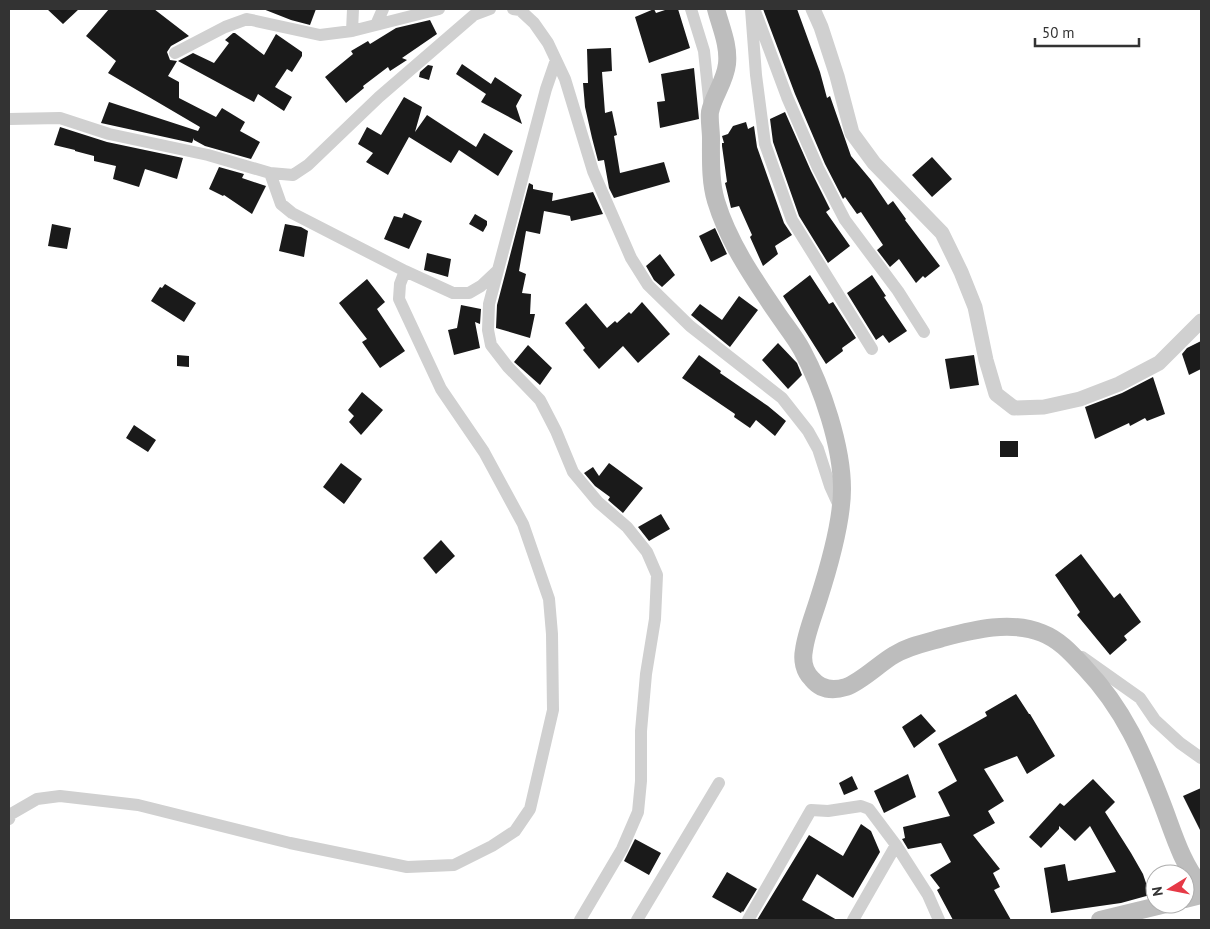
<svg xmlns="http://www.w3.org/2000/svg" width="1210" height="929" viewBox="0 0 1210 929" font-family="'PT Sans',sans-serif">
  <rect width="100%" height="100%" fill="#fff"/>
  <path fill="#1a1a1a" d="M47,9H79L63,24Z
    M109,9H154L189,36L171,46L167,52L170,60L177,61L168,76L179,82V98L216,117L222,108L245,122L240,131L260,142L251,159L205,146L194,140V138L192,143L101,123L109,102L198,131L200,127L108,73L116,61L86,36Z
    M263,9H316L310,25L291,20Z
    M654,9L656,13L668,9H678L690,48L649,63L635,17Z
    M763,9H797L820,72L827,98L830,96L851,156L871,180L888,205L893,201L906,219L905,220L940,266L925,278L923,276L916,283L899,259L890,267L877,250L883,245L861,212L857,214L845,197L843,199L825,164L795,94Z
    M430,20L437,34L402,58L407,60L390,71L388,67L363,86L364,88L346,103L325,77L353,54L351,51L368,41L370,44L396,28Z
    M233,33H235L264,55L276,34L302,52V56L292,72L287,69L275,87L292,97L284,111L258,94L254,102L178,61L193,53L214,63L229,43L225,40Z
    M611,48L612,71L602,72L605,113L612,111L617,135L614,136L620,173L664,162L670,182L614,198L609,188L604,160L598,161L592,138L585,107L583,83H588L587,49Z
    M462,64L491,84L495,77L522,95L516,106L522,124L481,102L486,94L456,74Z
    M428,65L433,66L429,80L419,77L420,72Z
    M694,68L699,119L660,128L657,102L665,101L661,74Z
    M404,97L422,107L415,132L427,115L476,147L484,133L513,151L498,176L459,150L451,163L409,137L388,175L366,162L373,153L358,144L367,127L381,135Z
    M785,112L811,171L830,209L826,212L850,246L828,263L799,216L773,142L770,119Z
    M746,122L748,129L754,126L757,147L784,223L792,235L775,246L778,254L763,266L750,237L752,235L739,206L731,208L725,183L727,182L722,146V143H724L722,136L728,134L733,126Z
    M60,127L107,142L183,158L177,179L145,169L139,187L113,179L116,166L94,161V156L75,151V150L54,145Z
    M932,157L952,179L932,197L912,175Z
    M219,167L244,174L242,178L266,186L252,214L224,195L223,196L209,189Z
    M529,183L533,185V189L553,193L552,201L593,192L603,214L571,221L570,216L544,211L540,234L526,231L519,271L526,274L522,293L531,294L530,314H535L530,338L496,328L497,305Z
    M404,213L422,221L409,249L384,239L394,216L402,218Z
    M475,214L487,221V225L483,232L469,224Z
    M52,224L71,228L67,249L48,246Z
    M285,224L301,227L308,231L304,257L279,251Z
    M715,228L727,254L711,262L699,236Z
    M427,253L451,259L448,277L424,270Z
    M660,254L675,275L662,287L654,280L646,266Z
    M810,275L829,304L833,302L856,338L842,348L843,351L826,364L783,296Z
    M872,275L886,296L884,297L907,331L889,343L883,335L876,340L847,293Z
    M367,279L385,302L377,309L405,351L380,368L362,342L367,339L339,303Z
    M165,284L196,303L184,322L151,301L160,287L162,288Z
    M739,296L758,310L730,347L691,315L700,304L722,320Z
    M642,302L670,334L638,363L623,346L599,369L583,350L585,348L565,323L586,303L607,328L615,321L617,323L629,312L631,314Z
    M461,305L481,309L480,324L475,322L480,348L454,355L448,330L457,328Z
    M1201,341V369L1189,375L1182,354L1187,348Z
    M778,343L797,363L802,375L788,389L762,360Z
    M528,345L552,368L540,385L514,362Z
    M177,355L189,356V367L177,366Z
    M699,355L721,371L720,373L768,406L786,421L775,436L756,420L750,428L734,417L735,414L682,378Z
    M974,355L979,385L950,389L945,359Z
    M1153,377L1165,414L1147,421L1145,418L1130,426L1129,423L1095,439L1085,407L1122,393Z
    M362,392L383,410L361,435L349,422L354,416L348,410Z
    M134,425L156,440L148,452L126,438Z
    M1000,441H1018V457H1000Z
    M341,463L362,479L344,504L323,487Z
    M609,463L643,488L623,513L608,500L610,497L595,486L584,473L593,467L599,476Z
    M661,514L670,529L649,541L638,527Z
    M441,540L455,556L436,574L423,558Z
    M1081,554L1114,598L1120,593L1141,622L1124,636L1127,640L1110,655L1077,615L1080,612L1055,575Z
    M1016,694L1029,714H1030L1055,756L1027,774L1017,756L984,769L1004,801L988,811L995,823L973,835L1000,869L993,873L1000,887L994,890L1011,920H953L937,890L940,888L930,875L951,862L941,843L908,849L902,839L905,838L903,827L950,816L938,792L957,781L938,744L987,716L985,712Z
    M921,714L936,731L914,748L902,727Z
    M908,774L916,797L884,813L874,791Z
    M852,776L858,789L844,795L839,783Z
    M1093,779L1115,802L1105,812L1131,853L1143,874L1150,895L1121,903L1051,913L1044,868L1065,864L1068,881L1116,872L1090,826L1075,841L1059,826V829L1041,848L1029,837L1060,803L1064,806Z
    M1201,788V832L1183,796Z
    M861,824L871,831L880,852L853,898L817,874L802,900L837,920H757L809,835L843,856Z
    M635,839L661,853L649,875L624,861Z
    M727,872L757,889L743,912L742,911L741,913L712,897Z"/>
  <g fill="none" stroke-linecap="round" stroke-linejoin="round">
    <path stroke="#d0d0d0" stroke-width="12" d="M513,9L520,10L534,23L548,43L565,79L593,171L631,258L648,285L690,326L782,398L808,431L818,449L830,486L840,508
      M691,9L704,51L710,108
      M751,9L756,75L765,144L792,220L872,349
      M755,11L787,97L818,168L845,220L898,291L924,332
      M376,25L383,9
      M352,31L353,9
      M175,53L225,27L247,19L320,35L352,31L439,9
      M556,60L546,89L489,304L488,330L491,345L508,367L540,400L556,431L573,472L598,502L627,527L647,552L657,575L655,619L646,674L641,731V781L638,812L622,849L580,920
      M9,119L60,118L109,134L208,155L270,173L293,175L308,165L379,97L474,15L490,9
      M270,173L281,204L292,213L405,271L453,293H469L481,286L498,270
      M1082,657L1140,698L1155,720L1180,743L1201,758
      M9,819L11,814L37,799L60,796L138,805L290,843L407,867L454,865L492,846L515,831L530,809L553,710L552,634L549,599L523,524L484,452L441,389L399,299L400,284L405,271
      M637,920L719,783
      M748,920L811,810L828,811L861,806L869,809L896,845L928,895L939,920
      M853,920L896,845"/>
    <path stroke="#d0d0d0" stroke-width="15" d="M813,9L821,27L837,76L852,133L874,163L942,233L961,272L975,307L986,360L996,394L1014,408L1044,407L1080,399L1119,384L1159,363L1201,321"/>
    <path stroke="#bdbdbd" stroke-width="18" d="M716,9C721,28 729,45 727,64C725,82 713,96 710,112C709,120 711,130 711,138C711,159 710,181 716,201C728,241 753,278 777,313C785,325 795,337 802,350C822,387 842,446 842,489C842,522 828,570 818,601C813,617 806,634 804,650C802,660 804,671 812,679C821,690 833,691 846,687C861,682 880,663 894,655C908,646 925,643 942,638C973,630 1010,620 1042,633C1060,640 1072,654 1085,668C1124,709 1143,754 1163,806C1173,832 1182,864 1201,886
      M1185,899L1201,895
      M1100,920L1166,904"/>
  </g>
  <rect width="1210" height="929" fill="none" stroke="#333333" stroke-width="20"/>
  <g transform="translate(1170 889) rotate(260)"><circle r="24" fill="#ffffff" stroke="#adadad"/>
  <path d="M0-4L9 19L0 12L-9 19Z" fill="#e63946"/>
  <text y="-8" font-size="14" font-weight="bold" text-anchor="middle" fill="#333333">N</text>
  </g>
  <path d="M1035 38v8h104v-8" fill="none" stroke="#333333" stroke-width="2.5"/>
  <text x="1042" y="38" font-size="15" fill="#333333" stroke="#ffffff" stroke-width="4" paint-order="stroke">50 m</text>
</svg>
